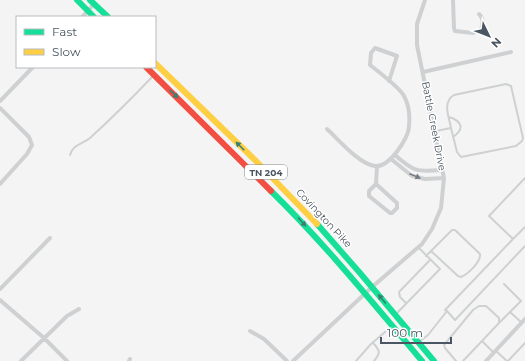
<svg xmlns="http://www.w3.org/2000/svg" width="525" height="361" viewBox="0 0 525 361" font-family="Montserrat,sans-serif">
  <rect width="100%" height="100%" fill="#f4f4f4"/>
  <g fill="none" stroke-linecap="round" stroke-linejoin="round">
    <path stroke="#ced0d2" stroke-width="2" d="M449,117C462,121 465,129 453,137
      M436,131L451,128L457,152L461,157L516,146L522,141L523,138L511,86L506,84L454,95C442,102 449,117 451,128
      M70,155C72,145 83,144 90,138C112,118 133,97 153,76
      M513,239L525,227
      M426,256L452,230H455L480,254C481,262 468,274 461,277L458,276L431,251
      M406,303L400,297L399,292L430,260
      M447,311L455,320L525,246
      M510,312L521,322
      M396,314L440,269L418,247
      M499,323L521,301L504,284
      M482,341L494,353
      M419,342L428,335L447,311L445,310L513,239L489,216L525,178
      M373,343C380,350 381,353 374,361
      M496,351L507,361
      M356,361L371,344L392,326
      M456,361L445,348L444,345L473,310L479,306H486L499,318V323L463,361
      M508,361L525,343"/>
    <path stroke="#ced0d2" stroke-width="4" d="M453,0L454,28L455,31L473,33L481,30C483,24 484,19 479,14
      M82,17L94,4
      M423,72L511,52
      M0,101L33,67
      M0,108L29,137L32,145L27,154L0,184
      M327,129C339,140 359,164 375,166C389,168 409,138 409,126C410,116 409,105 404,96C400,88 379,72 370,65L371,53L375,48L397,56L389,81
      M395,155C414,172 417,172 442,170
      M391,159L412,176L425,179L444,178
      M376,184L369,191V196L390,213H392L397,208V203L376,184L377,166
      M0,289L50,238
      M0,300L44,338L67,361
      M250,331L264,339L287,361
      M21,361L67,316L79,309
      M129,361L130,359
      M293,361L372,287L422,244L432,229L441,208L444,178L417,45V24L425,0
      M486,361L525,319"/>
    <path stroke="#16e098" stroke-width="6" d="M77,0L94,17
      M90,0L108,17
      M271,191C325,244 373,303 422,361
      M317,224L360,273L434,361"/>
    <path stroke="#ffcf43" stroke-width="6" d="M155,63L256,161L317,224"/>
    <path stroke="#f24e42" stroke-width="6" d="M146,67L271,191"/>
  </g>
  <defs><path id="oneway-solid" d="M-6-.8H1V-3.2L6.5 0L1 3.2V.8H-6Z"/></defs>
  <g fill="#3a7f72">
    <use href="#oneway-solid" transform="translate(174 94) rotate(44)"/>
    <use href="#oneway-solid" transform="translate(240 146) rotate(-135)"/>
    <use href="#oneway-solid" transform="translate(302 222) rotate(48)"/>
    <use href="#oneway-solid" transform="translate(382 299) rotate(-130)"/>
  </g>
  <use fill="#727b83" href="#oneway-solid" transform="translate(415 176) rotate(22)"/>
  <g text-anchor="middle" dominant-baseline="central" stroke-width="3" stroke-linejoin="round" paint-order="stroke">
    <rect fill="#fff" stroke="#808990" stroke-width="1" x="245" y="165" width="42" height="14" rx="3"/>
    <g font-size="9" font-weight="bold" fill="#4a5661">
      <text x="266" y="172">TN 204</text>
    </g>
    <g font-size="10" fill="#4a5661" stroke="#fff">
      <text transform="translate(434 126) rotate(79)">Battle Creek Drive</text>
      <text transform="translate(324 218) rotate(47)">Covington Pike</text>
    </g>
  </g>
  <rect x="16" y="16" width="140" height="52" fill="#ffffff" stroke="#b7bbc0"/>
  <rect x="24" y="29" width="20" height="6" fill="#16e098" stroke="#b7bbc0"/>
  <text x="52" y="36" font-size="12" fill="#4a5661">Fast</text>
  <rect x="24" y="49" width="20" height="6" fill="#ffcf43" stroke="#b7bbc0"/>
  <text x="52" y="56" font-size="12" fill="#4a5661">Slow</text>
  <g transform="translate(489 36) rotate(133)" stroke="#ffffff" stroke-width="3" paint-order="stroke">
  <path d="M0-3L7 15L0 10L-7 15Z" fill="#4a5661"/>
  <text y="-6" font-size="11" font-weight="bold" text-anchor="middle" fill="#4a5661">N</text>
  </g>
  <path d="M381 337v6h70v-6" fill="none" stroke="#4a5661" stroke-width="2"/>
  <text x="387" y="337" font-size="12" fill="#4a5661" stroke="#ffffff" stroke-width="3" paint-order="stroke">100 m</text>
</svg>
